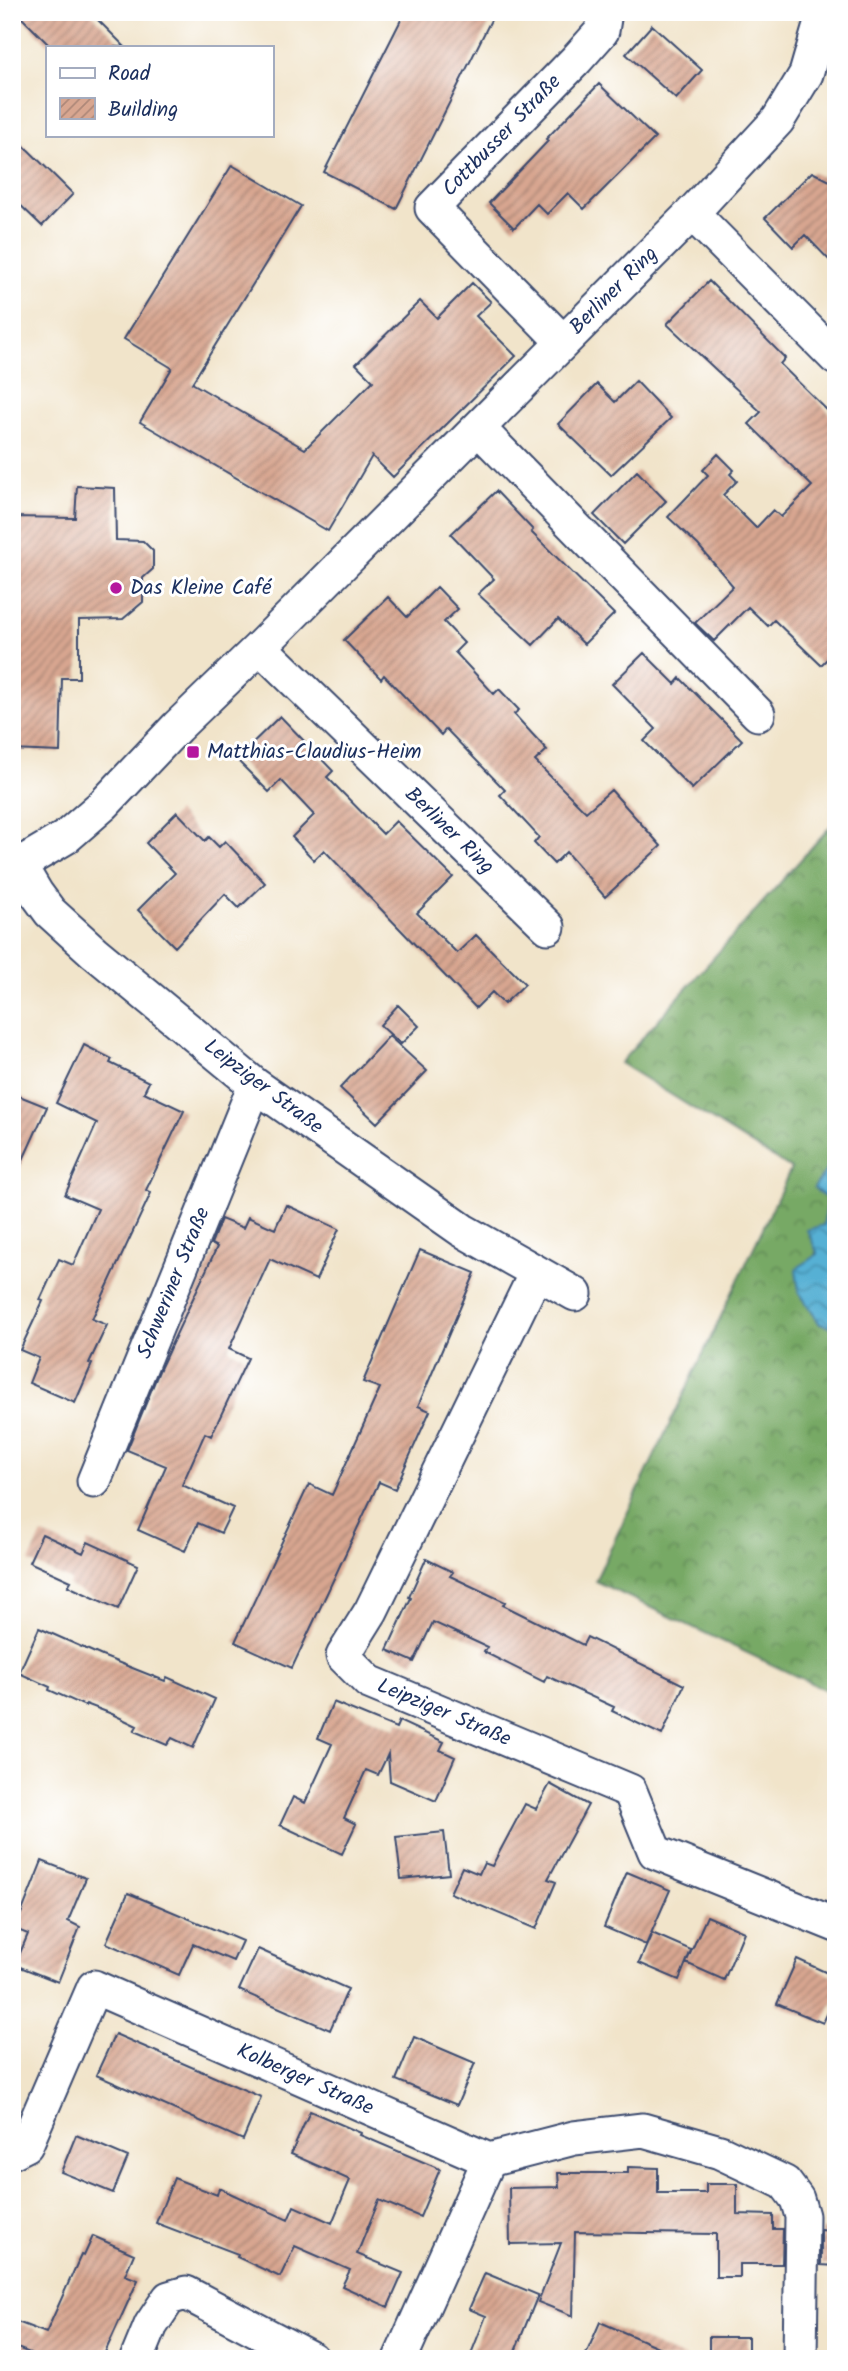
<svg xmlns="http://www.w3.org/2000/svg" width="848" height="2371" viewBox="0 0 848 2371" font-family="Kalam,sans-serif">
  <defs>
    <pattern id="forest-crowns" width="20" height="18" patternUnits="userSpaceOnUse" patternTransform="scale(1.75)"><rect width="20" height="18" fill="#77a965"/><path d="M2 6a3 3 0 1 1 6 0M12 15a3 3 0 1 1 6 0" fill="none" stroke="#618a56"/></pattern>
    <pattern id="water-waves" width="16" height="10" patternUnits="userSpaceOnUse" patternTransform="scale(1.75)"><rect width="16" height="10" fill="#56b0d4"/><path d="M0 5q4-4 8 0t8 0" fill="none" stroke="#4690af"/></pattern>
    <pattern id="building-hatch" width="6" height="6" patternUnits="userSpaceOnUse" patternTransform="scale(1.75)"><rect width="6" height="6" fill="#d8a690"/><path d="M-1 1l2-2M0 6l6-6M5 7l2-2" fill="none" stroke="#ae8879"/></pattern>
  </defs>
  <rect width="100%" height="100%" fill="#fff"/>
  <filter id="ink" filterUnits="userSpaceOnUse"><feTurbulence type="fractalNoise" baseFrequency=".0143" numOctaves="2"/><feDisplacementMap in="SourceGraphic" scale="14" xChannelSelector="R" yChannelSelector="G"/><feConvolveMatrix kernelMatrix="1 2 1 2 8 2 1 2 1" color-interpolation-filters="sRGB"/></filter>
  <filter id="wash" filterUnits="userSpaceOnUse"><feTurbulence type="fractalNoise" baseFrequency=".00686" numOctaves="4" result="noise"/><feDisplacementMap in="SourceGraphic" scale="28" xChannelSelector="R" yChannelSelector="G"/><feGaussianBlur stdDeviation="1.57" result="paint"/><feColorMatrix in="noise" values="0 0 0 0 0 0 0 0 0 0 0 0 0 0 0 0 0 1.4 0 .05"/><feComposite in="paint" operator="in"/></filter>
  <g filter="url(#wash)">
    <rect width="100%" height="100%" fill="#f1e4ca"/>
    <path fill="url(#forest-crowns)" stroke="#496c62" stroke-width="2" d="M836,820V1156L814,1188L827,1199C823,1239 817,1256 799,1292L820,1324L836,1328V1695L595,1581L791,1169L620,1063Z"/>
    <path fill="url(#water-waves)" stroke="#387099" stroke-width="2" d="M836,1156V1328L820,1324L799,1292L796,1269L818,1254L807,1230L824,1225L827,1199L814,1188Z"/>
    <g id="blocks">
      <path fill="url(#building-hatch)" d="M16,12H90L125,47H51Z
        M405,12H480L492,18L396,209L324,172Z
        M652,25L702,70L676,99L626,54Z
        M599,84L655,138L584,209L568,193L547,214L537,204L514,228L489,203L548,141L546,139Z
        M12,134L73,194L42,226L12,197Z
        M232,165L301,206L192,383L305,449L373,381L356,364L420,301L437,318L472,283L491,302L476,316L516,356L393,477L372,456L328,531L140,422L172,368L124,339Z
        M812,172L836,184V267L805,235L793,247L765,218Z
        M709,281L785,358L780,364L836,419V650L821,665L774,620L768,626L748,607L714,641L695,623L733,586L698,545L668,517L708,475L703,470L718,454L734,470L730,474L737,481L723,495L756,528L773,510L781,517L812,486L749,424L761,412L667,324Z
        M636,381L671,418L611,475L558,424L597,384L615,402Z
        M637,471L666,501L623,544L594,515Z
        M77,486L115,488L116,540L143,541L153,551V569L143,578V602L123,619L79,620V678H62L60,752L12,750V517L75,518Z
        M496,491L533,530L531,532L614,614L584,644L558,619L533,645L478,594L494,579L451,534Z
        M437,587L458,609L444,622L464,643L455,652L494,694L499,689L519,710L514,714L547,750L535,761L586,812L611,790L661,846L605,897L566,852L554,864L534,843L539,837L500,795L505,790L446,729L441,735L384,675L381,679L344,640L388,597L407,617Z
        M644,653L675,684L680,678L742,740L692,789L644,741L656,729L612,684Z
        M280,716L333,771L327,777L383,834L396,821L453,877L417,913L457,953L476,935L525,984L504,1004L492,992L476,1008L324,850L314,860L292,837L314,815L281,780L269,792L236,759Z
        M177,812L205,841L209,837L219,847L225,841L265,883L239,908L225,894L175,947L138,910L175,873L146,843Z
        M398,1005L419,1026L401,1044L380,1025Z
        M389,1036L427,1071L377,1123L340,1088Z
        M84,1045L112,1059L110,1063L149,1082L144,1092L184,1111L146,1190L151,1193L92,1319L107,1325L89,1363L92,1364L75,1403L29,1383L39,1358L20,1350L43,1301L40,1300L59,1259L73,1265L98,1209L65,1195L97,1123L56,1103Z
        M12,1093L47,1107L12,1184Z
        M286,1205L339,1229L316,1280L270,1259L229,1349L248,1358L211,1436L205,1433L182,1485L233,1508L221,1533L198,1523L185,1551L138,1530L166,1466L127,1450L159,1371L217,1247L211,1244L221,1219L243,1228L248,1217L275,1229Z
        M420,1250L475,1273L418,1406L430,1411L395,1489L379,1482L292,1668L235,1642L309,1484L332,1495L380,1388L363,1382Z
        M42,1534L83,1553L88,1542L138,1565L118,1609L68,1586L71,1581L29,1562Z
        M426,1559L453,1572L450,1576L505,1602L503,1605L583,1645L587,1637L684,1685L662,1735L612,1711L614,1707L547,1676L544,1682L484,1652L487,1647L433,1622L414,1662L387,1650L411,1598L409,1597Z
        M39,1628L102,1656L165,1681L167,1677L215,1699L193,1748L172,1738L167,1745L134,1731L137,1726L112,1714L86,1704L85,1706L49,1690L50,1687L19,1673Z
        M333,1702L396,1728L399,1721L444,1742L440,1750L455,1757L436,1801L390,1781L388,1754L378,1775L366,1770L344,1818L356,1824L342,1854L280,1825L293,1797L305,1803L332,1744L318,1738Z
        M550,1784L588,1805L548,1879L556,1882L536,1929L450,1893L462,1867L479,1874L484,1863L492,1866L525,1804L536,1809Z
        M444,1832L449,1874L401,1879L396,1837Z
        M42,1861L86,1878L68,1921L80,1927L58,1982L15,1965L28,1934L15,1929Z
        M627,1872L670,1890L646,1945L604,1927Z
        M128,1893L242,1941L233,1961L193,1944L179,1975L106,1943Z
        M707,1916L744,1932L724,1980L686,1963Z
        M652,1933L691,1950L679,1980L639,1963Z
        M258,1949L348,1989L330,2030L239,1990Z
        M797,1959L836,1977V1995L823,2023L777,2004Z
        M115,2034L261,2097L243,2140L96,2075Z
        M414,2037L475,2063L457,2105L396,2080Z
        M310,2111L361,2133L360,2135L440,2169L420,2217L379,2200L357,2254L403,2273L388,2307L342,2286L350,2270L295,2246L280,2277L237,2257L238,2254L156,2223L174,2178L217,2195L219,2188L288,2220L294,2206L332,2223L350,2180L291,2154Z
        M76,2135L128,2157L113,2193L61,2172Z
        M628,2167L658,2168V2193H706V2184H737V2214L773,2215V2229H783L782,2264H740V2277H716V2234L575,2232L573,2316L538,2302L561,2243L510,2244L509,2188L559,2187L558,2173H628Z
        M821,2230L831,2231L830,2238H836V2266L821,2265Z
        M93,2236L134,2254L125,2275L138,2280L102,2359H27L30,2353L12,2346V2320L46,2333L81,2255L84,2256Z
        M485,2273L538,2295L512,2359H469L486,2316L469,2309Z
        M600,2322L686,2359H584Z
        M709,2337H748V2359H709Z"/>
    </g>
  </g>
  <g filter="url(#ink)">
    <use href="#blocks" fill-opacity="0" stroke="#3b4a6e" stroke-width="2"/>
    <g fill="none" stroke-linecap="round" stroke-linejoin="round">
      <g stroke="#3b4a6e" stroke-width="37">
        <path id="minor" d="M692,213L836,358
          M563,342L432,208L577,59L602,31L605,12
          M478,428L758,714
          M260,647L548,927
          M20,866L36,893L50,912L94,952L255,1085L462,1230L575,1294
          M12,869L66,837L104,804L177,727L260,647L692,213L778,120L806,74L824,12
          M536,1273L371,1611L343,1656L369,1682L630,1791L655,1852L836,1925
          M94,1481L255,1085
          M12,2152L26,2145L94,1987L489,2160L400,2359
          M489,2160L574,2138L643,2130L720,2152L785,2183L797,2199L802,2216L800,2359
          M137,2359L151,2325L169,2298L186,2293L312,2359"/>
      </g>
      <use href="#minor" stroke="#fff" stroke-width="33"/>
    </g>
  </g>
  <g fill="#b5179e" stroke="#fff" stroke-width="2.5">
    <circle cx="116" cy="588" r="7"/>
    <rect x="186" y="745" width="14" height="14" rx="3.5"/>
  </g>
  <g text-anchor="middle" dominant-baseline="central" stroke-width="6" stroke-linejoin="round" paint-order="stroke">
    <g font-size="21" fill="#1b2f5e" stroke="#fff">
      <text transform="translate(502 136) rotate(-46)">Cottbusser Straße</text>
      <text transform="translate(614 291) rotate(-45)">Berliner Ring</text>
      <text transform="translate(449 831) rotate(44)">Berliner Ring</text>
      <text transform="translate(263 1087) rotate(37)">Leipziger Straße</text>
      <text transform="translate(174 1283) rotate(-68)">Schweriner Straße</text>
      <text transform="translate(444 1713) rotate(23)">Leipziger Straße</text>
      <text transform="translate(305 2080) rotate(24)">Kolberger Straße</text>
    </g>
    <g font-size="21" fill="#1b2f5e" stroke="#fff" text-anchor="start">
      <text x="130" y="588">Das Kleine Café</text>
      <text x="207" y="752">Matthias-Claudius-Heim</text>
    </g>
  </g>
  <rect width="848" height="2371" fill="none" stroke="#fff" stroke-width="42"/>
  <rect x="46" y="46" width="228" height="91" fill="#ffffff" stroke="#a4acbf" stroke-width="2"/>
  <rect x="60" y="68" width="35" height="10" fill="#ffffff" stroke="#a4acbf" stroke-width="2"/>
  <text x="108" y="80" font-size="21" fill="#1b2f5e">Road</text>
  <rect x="60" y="98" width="35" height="21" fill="url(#building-hatch)" stroke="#a4acbf" stroke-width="2"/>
  <text x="108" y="116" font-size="21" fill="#1b2f5e">Building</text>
</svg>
